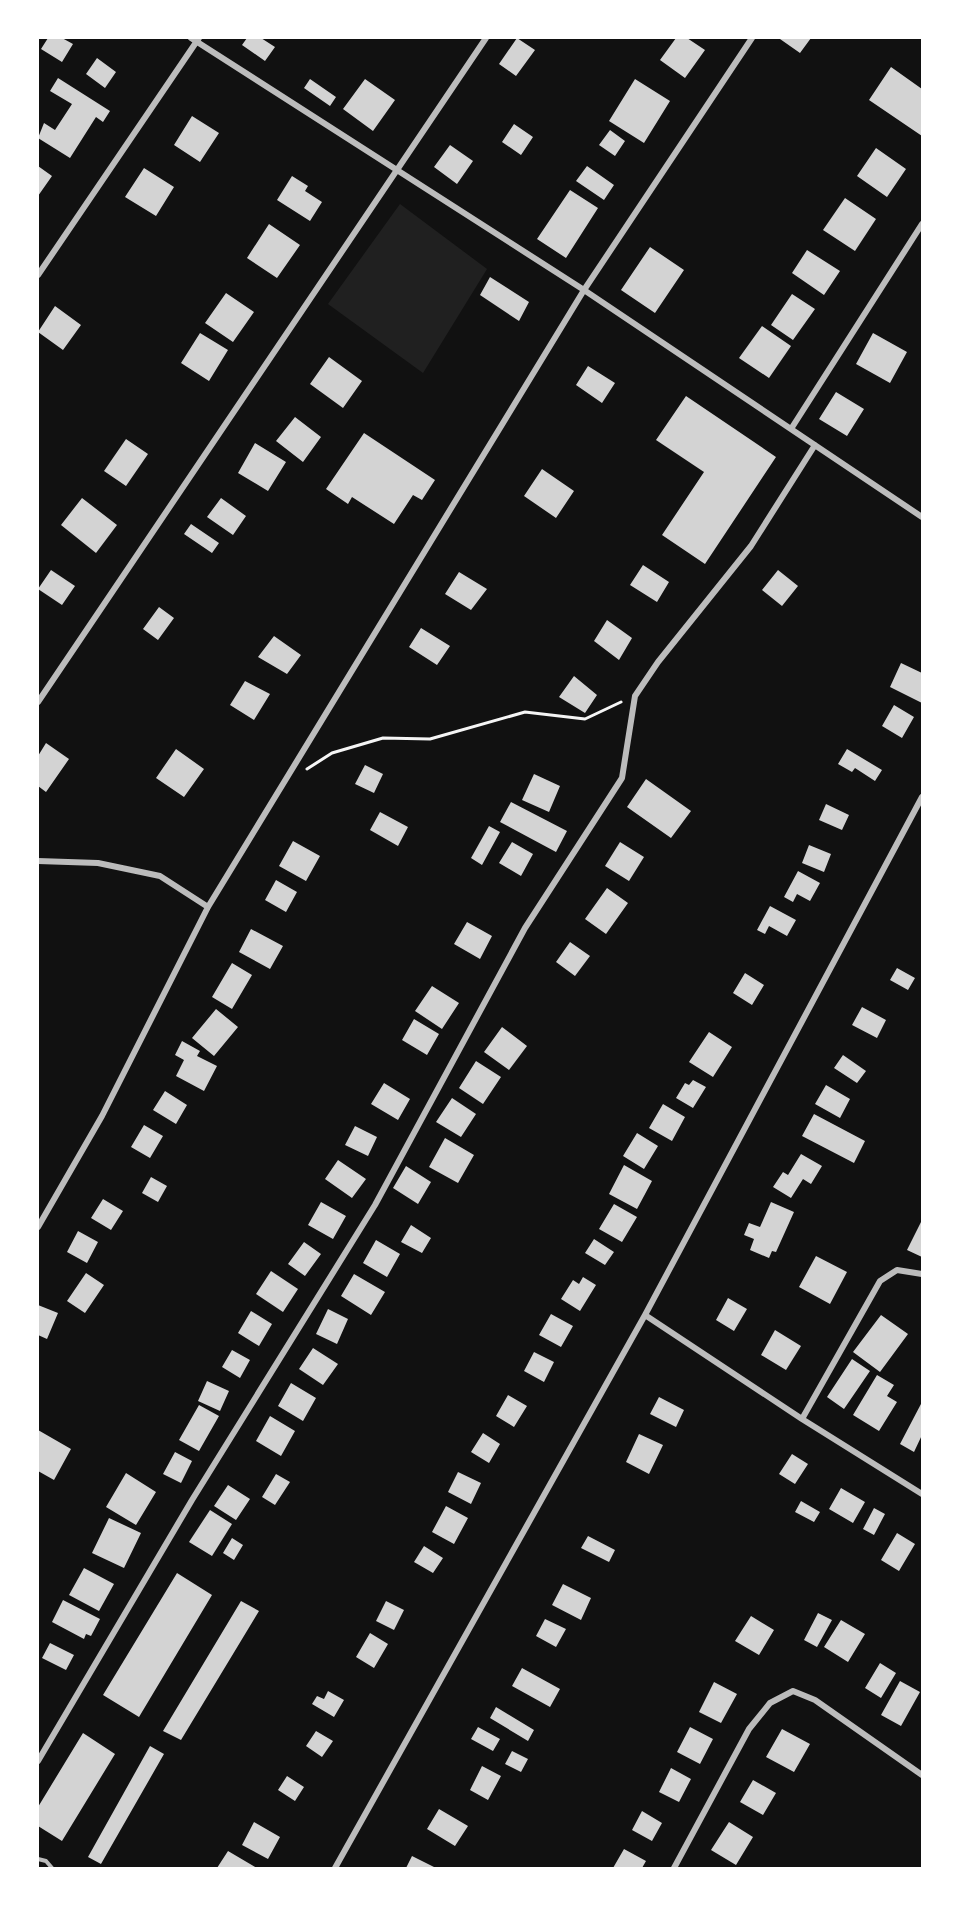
<svg xmlns="http://www.w3.org/2000/svg" width="960" height="1906" viewBox="0 0 960 1906" font-family="'Nunito Sans',sans-serif">
  <rect width="100%" height="100%" fill="#111"/>
  <path fill="#202020" d="M400,204L487,269L423,373L328,304Z"/>
  <path fill="#d3d3d3" d="M48,38H62L73,44L62,62L41,49Z
    M247,38H261L275,47L265,61L242,45Z
    M517,38L535,50L516,76L499,64Z
    M676,38H687L705,50L685,78L660,60Z
    M782,38H811L800,53L780,39Z
    M97,58L116,72L105,88L86,74Z
    M891,67L922,89V136L869,100Z
    M58,78L110,111L103,122L96,117L70,158L38,138L44,123L55,130L72,104L50,91Z
    M310,79L336,97L330,106L304,88Z
    M365,79L395,100L373,131L343,109Z
    M635,79L670,101L644,143L609,121Z
    M192,116L219,133L200,162L174,145Z
    M514,124L533,137L521,155L502,142Z
    M610,130L625,141L615,156L599,145Z
    M450,145L473,161L457,184L434,167Z
    M876,148L906,169L887,197L857,176Z
    M38,166L52,176L38,196Z
    M587,166L614,185L604,200L576,181Z
    M144,168L174,187L156,216L125,197Z
    M292,176L308,186L305,191L322,202L310,221L277,200Z
    M570,190L598,208L566,258L537,239Z
    M845,198L876,219L855,251L823,230Z
    M269,224L300,245L277,278L247,258Z
    M650,247L684,270L655,313L621,290Z
    M807,250L840,271L824,295L792,273Z
    M490,277L529,302L519,321L480,295Z
    M226,293L254,312L233,342L205,323Z
    M792,294L815,309L793,340L771,325Z
    M55,306L81,325L63,350L38,332Z
    M762,326L791,346L769,378L739,358Z
    M200,333L228,350L209,381L181,363Z
    M873,333L907,352L890,383L856,364Z
    M329,357L362,381L343,408L310,384Z
    M588,366L615,383L602,403L576,385Z
    M836,392L864,409L847,436L819,419Z
    M686,396L776,457L705,564L662,535L704,472L656,440Z
    M295,417L321,437L303,462L276,441Z
    M364,433L435,480L422,500L413,495L394,524L352,497L348,504L326,489Z
    M126,439L148,454L126,486L104,471Z
    M255,443L286,462L268,491L238,473Z
    M542,469L574,491L556,518L524,496Z
    M82,498L117,525L96,553L61,525Z
    M221,498L246,516L233,535L207,517Z
    M191,524L219,543L212,553L184,534Z
    M643,565L669,582L657,602L630,585Z
    M51,570L75,586L62,605L38,589Z
    M778,570L798,586L782,606L762,590Z
    M459,572L487,589L471,610L445,594Z
    M159,607L174,618L158,640L143,629Z
    M607,620L632,638L619,660L594,641Z
    M421,628L450,646L437,665L409,647Z
    M274,636L301,655L287,674L258,657Z
    M901,663L922,673V703L890,687Z
    M574,676L597,695L585,713L559,697Z
    M245,681L270,694L254,720L230,705Z
    M894,705L914,717L902,738L882,726Z
    M46,743L69,759L46,792L38,786V756Z
    M176,749L204,769L184,797L156,778Z
    M847,749L882,770L875,781L855,768L852,772L838,764Z
    M365,765L383,774L374,793L355,784Z
    M534,774L560,786L549,812L522,800Z
    M646,779L691,811L671,838L627,807Z
    M511,802L567,831L556,852L500,822Z
    M826,804L849,815L842,830L819,820Z
    M380,812L408,827L398,846L370,830Z
    M489,826L500,832L482,865L471,858Z
    M293,841L320,856L306,881L279,866Z
    M512,842L533,854L521,876L499,863Z
    M620,842L644,857L629,881L605,866Z
    M809,845L831,854L824,872L802,863Z
    M798,871L820,883L810,901L797,894L793,902L784,897Z
    M276,880L297,892L286,912L265,900Z
    M607,888L628,903L606,934L585,919Z
    M770,906L796,920L787,936L769,926L765,934L757,930Z
    M467,922L492,936L480,959L454,944Z
    M251,929L283,946L270,969L239,952Z
    M570,942L590,956L575,976L556,962Z
    M232,963L252,975L232,1009L212,997Z
    M897,968L915,978L908,990L890,980Z
    M745,973L764,985L752,1005L733,993Z
    M432,986L459,1003L442,1029L415,1011Z
    M862,1007L886,1020L877,1038L852,1025Z
    M216,1009L238,1027L214,1056L192,1038Z
    M414,1019L439,1034L427,1055L402,1040Z
    M502,1027L527,1046L509,1070L484,1052Z
    M709,1032L732,1047L713,1077L689,1062Z
    M182,1041L200,1051L197,1056L217,1066L204,1091L176,1076L184,1060L175,1055Z
    M843,1055L866,1071L857,1083L834,1068Z
    M476,1061L501,1077L483,1104L459,1088Z
    M693,1080L706,1087L693,1108L676,1098L685,1083L689,1085Z
    M384,1083L410,1099L398,1120L371,1104Z
    M826,1085L850,1099L840,1118L815,1104Z
    M165,1091L187,1105L176,1124L153,1110Z
    M452,1098L476,1114L461,1137L436,1122Z
    M663,1104L685,1117L672,1141L649,1128Z
    M814,1114L865,1141L854,1163L802,1136Z
    M144,1125L163,1136L150,1158L131,1147Z
    M355,1126L377,1137L368,1156L345,1145Z
    M637,1133L658,1146L644,1169L623,1156Z
    M445,1138L474,1155L458,1183L429,1167Z
    M801,1154L822,1166L811,1184L803,1179L791,1198L773,1187L783,1172L788,1175Z
    M338,1160L366,1179L352,1198L325,1179Z
    M624,1165L652,1181L637,1209L609,1194Z
    M406,1166L431,1182L418,1204L393,1188Z
    M151,1177L167,1186L158,1202L142,1193Z
    M103,1199L123,1211L111,1230L91,1218Z
    M321,1202L346,1216L333,1239L308,1225Z
    M771,1202L794,1212L776,1252L772,1251L769,1258L750,1250L754,1239L744,1235L749,1223L760,1227Z
    M614,1204L637,1217L622,1242L599,1229Z
    M922,1220V1257L907,1250Z
    M411,1225L431,1238L422,1253L401,1242Z
    M78,1231L98,1242L87,1263L67,1252Z
    M594,1239L614,1252L605,1265L585,1253Z
    M376,1240L400,1254L387,1277L363,1263Z
    M304,1242L321,1254L305,1276L288,1264Z
    M816,1256L847,1272L830,1304L799,1287Z
    M271,1271L298,1289L283,1312L256,1294Z
    M86,1273L104,1285L85,1313L67,1301Z
    M354,1274L385,1292L371,1315L341,1296Z
    M583,1277L596,1285L580,1311L561,1299L573,1280L579,1284Z
    M728,1298L747,1309L734,1331L716,1320Z
    M38,1305L58,1313L47,1339L38,1335Z
    M328,1309L348,1319L337,1344L316,1334Z
    M251,1311L272,1324L259,1346L238,1333Z
    M551,1314L573,1326L561,1347L539,1335Z
    M881,1315L908,1334L880,1372L853,1352Z
    M775,1330L801,1346L786,1370L761,1355Z
    M313,1348L338,1364L323,1385L299,1369Z
    M232,1350L250,1360L240,1378L222,1367Z
    M534,1352L554,1362L544,1382L524,1371Z
    M852,1359L870,1371L844,1409L827,1397Z
    M877,1375L894,1385L887,1396L897,1402L879,1431L853,1415Z
    M207,1381L229,1391L220,1411L198,1401Z
    M291,1383L316,1398L303,1421L278,1406Z
    M508,1395L527,1406L514,1427L496,1416Z
    M659,1397L684,1410L676,1427L650,1414Z
    M922,1402V1435L914,1452L900,1444Z
    M199,1405L219,1416L199,1451L179,1440Z
    M270,1416L295,1431L281,1456L256,1441Z
    M38,1430L71,1449L54,1480L38,1471Z
    M483,1433L500,1444L489,1463L471,1452Z
    M639,1434L663,1445L649,1474L626,1462Z
    M175,1452L192,1461L181,1483L163,1474Z
    M792,1454L808,1464L795,1484L779,1474Z
    M458,1472L481,1483L471,1504L448,1492Z
    M126,1473L156,1492L136,1525L106,1507Z
    M276,1474L290,1482L275,1505L262,1497Z
    M228,1485L250,1499L236,1520L214,1506Z
    M841,1488L865,1502L853,1523L829,1509Z
    M801,1501L820,1512L814,1522L795,1512Z
    M446,1506L468,1518L454,1544L432,1532Z
    M874,1508L885,1514L874,1535L863,1529Z
    M210,1510L232,1524L212,1556L189,1542Z
    M109,1518L141,1533L124,1568L92,1553Z
    M897,1533L915,1544L899,1571L881,1560Z
    M588,1536L615,1550L609,1562L581,1548Z
    M232,1538L243,1545L234,1560L223,1553Z
    M424,1546L443,1558L433,1573L414,1562Z
    M84,1568L114,1584L99,1611L69,1595Z
    M177,1573L212,1595L139,1717L103,1695Z
    M563,1584L591,1598L581,1620L552,1605Z
    M63,1600L100,1619L91,1636L86,1634L84,1639L52,1622Z
    M241,1601L259,1611L181,1740L163,1731Z
    M386,1601L404,1610L394,1630L376,1621Z
    M818,1613L832,1620L817,1647L804,1640Z
    M751,1616L774,1630L759,1655L735,1641Z
    M545,1619L566,1629L556,1647L536,1636Z
    M841,1620L865,1634L848,1662L824,1647Z
    M370,1633L388,1644L374,1668L356,1657Z
    M50,1643L74,1655L66,1670L42,1658Z
    M880,1663L896,1673L881,1698L865,1688Z
    M522,1668L560,1689L550,1707L512,1686Z
    M900,1681L920,1692L901,1726L881,1715Z
    M714,1682L737,1694L721,1723L699,1712Z
    M328,1691L344,1700L334,1717L312,1704L317,1696L324,1699Z
    M496,1707L534,1730L528,1741L490,1718Z
    M478,1727L500,1739L493,1751L471,1739Z
    M690,1727L713,1739L700,1764L677,1752Z
    M782,1729L810,1744L794,1772L766,1757Z
    M316,1731L333,1741L322,1757L306,1746Z
    M83,1733L115,1754L62,1841L38,1826V1807Z
    M150,1746L164,1754L101,1864L88,1857Z
    M512,1751L528,1759L521,1772L505,1764Z
    M482,1766L501,1776L488,1800L470,1790Z
    M671,1768L691,1779L679,1802L659,1792Z
    M287,1776L304,1787L295,1801L278,1790Z
    M753,1780L776,1793L763,1815L740,1802Z
    M439,1809L468,1826L455,1846L427,1829Z
    M642,1811L662,1823L652,1841L632,1830Z
    M254,1822L280,1837L268,1859L242,1845Z
    M729,1822L753,1837L736,1865L711,1850Z
    M624,1849L646,1861L642,1868H613Z
    M228,1851L257,1868H217Z
    M412,1856L436,1868H406Z"/>
  <g fill="none" stroke-linecap="round" stroke-linejoin="round">
    <path stroke="#f5f5f5" stroke-width="3" d="M307,769L332,753L383,738L430,739L525,712L585,719L621,702"/>
    <path stroke="#bcbcbc" stroke-width="4" d="M38,1859L46,1861L52,1868"/>
    <path stroke="#bcbcbc" stroke-width="6" d="M191,38L584,290L922,517
      M38,275L199,38
      M791,429L922,224
      M38,702L486,38
      M38,861L98,863L160,876L208,907
      M38,1227L102,1116L208,907L584,290L752,38
      M645,1315L802,1419L922,1494
      M802,1419L880,1281L897,1270L922,1274
      M38,1761L192,1500L375,1205L525,928L622,778L635,696L658,662L751,546L815,445
      M335,1868L645,1315L922,797
      M674,1868L749,1729L770,1703L793,1691L815,1700L922,1775"/>
  </g>
  <rect width="960" height="1906" fill="none" stroke="#ffffff" stroke-width="78"/>
</svg>
